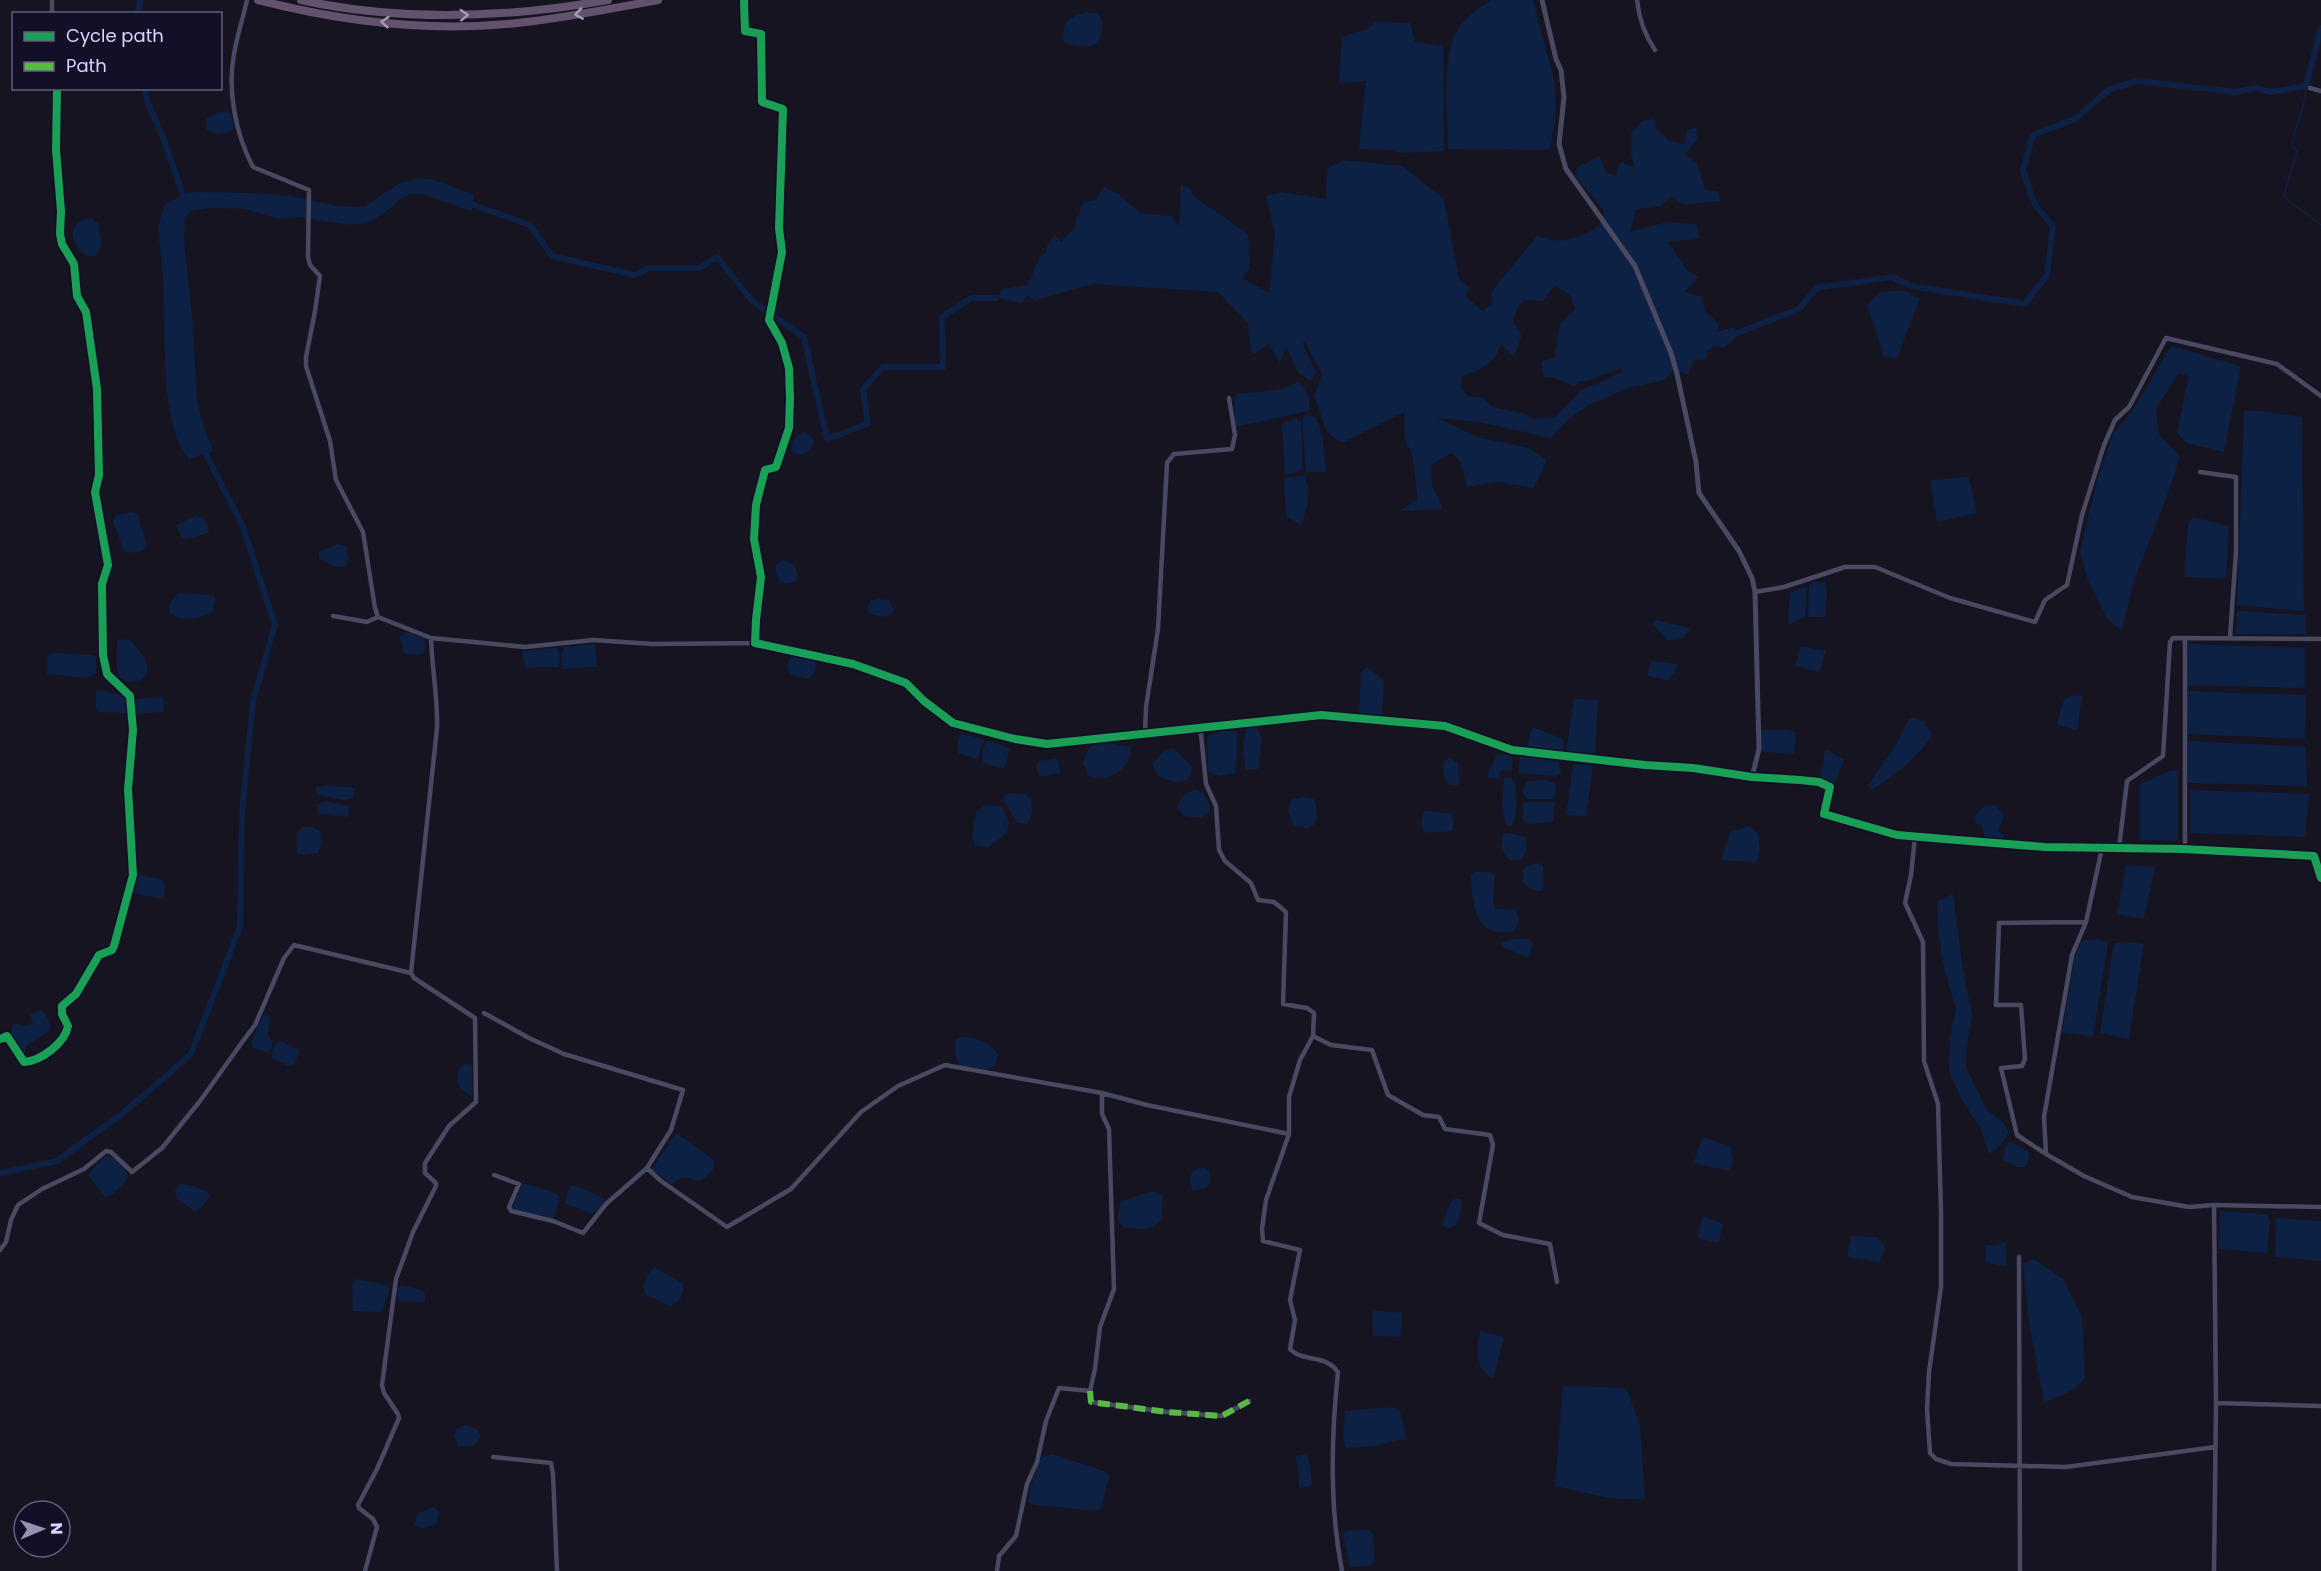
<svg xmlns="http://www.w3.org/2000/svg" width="2321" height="1571" viewBox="0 0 2321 1571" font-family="Poppins,sans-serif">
  <rect width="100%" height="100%" fill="#161421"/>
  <path fill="#0d2144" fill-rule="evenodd" d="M1492,0H1533L1554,79L1556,114L1550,150L1448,149C1448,118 1441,56 1457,30C1465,18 1479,7 1492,0Z
    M1087,12L1098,13C1105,24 1103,34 1097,44L1086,47L1064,43C1060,24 1071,15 1087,12Z
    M1375,22L1410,23L1415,42L1443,46L1444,151L1402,153L1392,150L1359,149L1366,81L1339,84L1342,37L1368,29Z
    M225,111L231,114L234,126L231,131L218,134L207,130L205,124L207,118L219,112Z
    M1655,118L1656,128L1669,141L1685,144L1687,130L1696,128L1697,140L1685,154L1697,164L1705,190L1717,191L1721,201L1683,205L1671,196L1661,206L1636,209L1630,232L1667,222L1696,224L1700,238L1668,242L1687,270L1699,277L1684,292L1702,297L1705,311L1719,324L1717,332L1735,327V339L1724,348L1715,346L1708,350L1706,359L1694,360L1688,374L1673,370L1665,380L1628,388L1589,405L1569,419L1551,438L1479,422L1437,418L1477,437L1529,448L1547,460L1534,488L1498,482L1467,487L1461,463L1452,453L1431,465L1432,485L1443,509L1400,511L1418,499L1412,453L1405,440L1404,412L1342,443L1327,432L1314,396L1322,374L1303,339L1304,346L1316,373L1310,381L1299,373L1286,347L1280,363L1269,344L1256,353H1251L1248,323L1218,292L1093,284L1036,300L1027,295L1022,303L996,298L1003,289L1028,285L1040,257L1047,252V246L1055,235L1061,242L1073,230L1083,202L1096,200L1103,187L1118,194L1140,213L1172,216L1178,226C1182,212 1179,199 1181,185L1191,189L1193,196L1248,234L1250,268L1242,278L1269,293L1275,234L1266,196L1281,192L1326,199L1327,169L1344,160L1402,166L1444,199L1459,279L1469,287L1465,296L1483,311L1492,304V291L1537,236C1546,238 1558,242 1566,240C1580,237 1609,227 1603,210L1577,178L1576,168L1599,156L1606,172L1615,176L1621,162L1635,168L1631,153V132L1643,121ZM1555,285L1569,294L1575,310L1560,323L1555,358L1541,361L1544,377L1554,378L1574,386L1579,381H1587L1621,368L1623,372L1582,390L1555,417L1545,418L1532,419L1526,414L1492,407L1482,397L1467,396L1461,388L1462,376C1480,370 1496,363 1501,344L1514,357L1522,334L1513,323C1520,300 1519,299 1543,301Z
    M418,178L435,180L474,195L472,211L442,201L428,195L419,194H409L400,199L395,205L370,222L349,225L300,217L282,219L244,209L208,208L191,211L185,219L184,241L192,314L197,399L202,421L213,451L189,460L179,444L171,419L166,388L163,278L158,227L165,204L189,192L250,193L292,196L337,206L364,207L398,184Z
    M91,218L98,223L102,245L95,256H86C70,243 65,222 91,218Z
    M1903,290L1920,299L1897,358L1884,356L1867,305L1879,293Z
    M2171,346L2241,366L2224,452L2186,443L2177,432L2189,375L2178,374L2156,409L2159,435L2180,456L2171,485L2133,584L2122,630L2108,620L2088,581L2080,552L2097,480L2113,434L2132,411Z
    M1299,382C1307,389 1311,401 1309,411L1235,427L1234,397L1237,394C1258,392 1279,392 1299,382Z
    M2244,411H2259L2302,417L2304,611L2237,605Z
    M1306,415L1315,417C1324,434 1324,452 1326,470L1324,472H1306L1302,419Z
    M1294,419H1299L1301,421L1303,470L1285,475L1282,425L1284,422Z
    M806,432L814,441L809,451L803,455L793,453L791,444L797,435Z
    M1304,476C1312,488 1307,513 1301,525L1286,516L1284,480L1286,477Z
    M1969,477L1977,513L1937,522L1930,480Z
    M131,512L138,514L147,546C141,554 133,554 124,551L113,522L115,516Z
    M196,516L203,518L209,527L208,533L187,539L182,538L176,525Z
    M2193,517L2229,526L2226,579L2184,577L2188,524Z
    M338,544L347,547L349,562L345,567L332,566L319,558V552Z
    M783,560L795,565L798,576L795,582L786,584C777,580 775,574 776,564Z
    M1815,582H1825L1827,596L1825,617H1808L1809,586Z
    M1807,587L1805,617L1788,625L1790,592Z
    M180,593L213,595L215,598L213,610C202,620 181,623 169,612C169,603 172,597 180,593Z
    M879,599L889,600L893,607V613L883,617L871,614L867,608L870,601Z
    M2237,611L2306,615V634H2236Z
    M1656,620L1690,628V630L1683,638L1667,640L1652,623Z
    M406,632L424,638L426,646L424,653L419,655L404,653L400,636Z
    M119,639L130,640C145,653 161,682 128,682L120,678L117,668V642Z
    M595,644L597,667L562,669V654L564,647Z
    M2188,644L2305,648V688L2187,685Z
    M1801,646L1826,651L1819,672L1795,666Z
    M557,648L559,655V667L525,668L522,653L524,651Z
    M52,653L94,655L96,658V673L85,678L47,674V657Z
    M792,655L810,657L817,665L810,679L790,675L787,665Z
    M1651,661L1677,664L1674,673L1667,680L1647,676Z
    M1367,667L1383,679L1384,683L1382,713L1380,716L1359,715L1361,672Z
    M99,690L124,696L126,707L125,713L99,712L96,707V691Z
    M2186,691L2306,695L2305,739L2188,734Z
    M2073,695L2082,696L2077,731L2057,724L2063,700Z
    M161,697L164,699L163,712L137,714L135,703L137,699Z
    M1574,699L1598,700L1595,757L1566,753Z
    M1913,717L1923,722L1932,733C1925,753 1890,778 1872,790L1868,785L1895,747L1908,720Z
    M1257,726L1262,739L1258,769L1246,770L1243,751L1246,729Z
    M1532,727L1564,739L1563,753L1527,748Z
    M1760,730H1789L1796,733L1794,754L1760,752Z
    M1222,731L1237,732V758L1235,773L1219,776L1208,771L1207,737Z
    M961,734L984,740L977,759L958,753L957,743Z
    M987,741L1010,748L1004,769L982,763L983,752Z
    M2188,741L2306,747L2307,786L2188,783Z
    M1108,743L1131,747C1130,752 1130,758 1128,762C1121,776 1100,782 1088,775L1083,763L1089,748L1099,744Z
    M1173,748L1193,767L1188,780L1175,782L1159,777L1152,765L1164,750Z
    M1827,750L1844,760L1834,784L1820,781L1825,751Z
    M1497,754L1508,755L1513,758L1512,769L1510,771L1503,770L1500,771L1499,779L1488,778V773Z
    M1520,755L1559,762L1561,772L1556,776L1518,773Z
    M1055,758L1058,761L1060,773L1039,777L1036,766L1039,761Z
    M1449,758L1458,763L1459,786L1449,785L1443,773L1444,761Z
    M1573,764L1593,766L1586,816L1566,815Z
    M2172,770L2178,771V841L2140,840V784Z
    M1510,777L1515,782C1516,795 1519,816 1511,826H1508C1498,812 1504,794 1504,778Z
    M1546,780L1553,782L1556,786L1555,795L1552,799H1528L1523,794L1526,781Z
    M327,785L355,788L353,798L344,800L319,795L315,790L317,787Z
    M1195,789L1203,794L1210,804L1208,812L1201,818L1184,816L1177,807L1184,795Z
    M2190,790L2309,794L2305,837L2190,833Z
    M1006,793L1025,794L1031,799L1032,811L1028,824L1018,823L1003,799Z
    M1302,797L1314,799L1317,811L1315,824L1308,828L1294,826L1288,811L1291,800Z
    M324,801L349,806L348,817L318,813L317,805Z
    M1527,802H1554V821L1531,824L1523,821V804Z
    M985,805L1002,806L1009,823L1006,834L987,848L975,845L972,836L976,812Z
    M1986,805H1995L2004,815L1998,831L2004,835L2002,839L1985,838L1982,826L1975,823L1974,816Z
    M1426,811L1451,813L1454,821L1452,831L1424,833L1421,821L1424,812Z
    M1749,826L1758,833L1760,849L1757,862L1721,860L1730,832Z
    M303,827H313L321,832V845L318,853L305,855L297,853V832Z
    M1509,833L1526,837V853L1521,860H1509L1501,849L1503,834Z
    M1538,863L1543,866V890C1532,893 1531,888 1523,882V870L1529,865Z
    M2126,865L2155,867L2144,919L2117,914Z
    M1474,872H1491L1495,876L1493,901L1495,908L1515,910C1521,918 1519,925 1513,932C1474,937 1474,907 1470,876Z
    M139,875L161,879L165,885L164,897L161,899L134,893L132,887L135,877Z
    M1953,894L1963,969L1972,1015L1966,1050V1068L1987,1110L2003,1122L2009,1133L2000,1146L1989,1154L1981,1129L1963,1102L1949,1071L1950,1037L1956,1008L1945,973L1938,930L1937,902Z
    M1516,939H1529L1532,943L1530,956L1527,957L1500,946L1502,942Z
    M2083,940H2100L2108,943L2093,1037L2062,1032L2075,956Z
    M2128,942L2144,944L2129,1039L2100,1033L2114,943Z
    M40,1010C46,1013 52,1025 49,1031L26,1046L25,1052L21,1054L12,1035V1026L17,1023C24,1025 26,1028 33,1023L30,1014Z
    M263,1015L270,1017L268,1037L272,1041V1047L268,1052L253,1048L251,1043Z
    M962,1036C978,1039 990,1041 998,1055L996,1064L987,1070L959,1065L955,1055V1040Z
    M279,1040L300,1050L294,1065L288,1066L272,1058L271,1052Z
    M464,1063L472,1065V1096C457,1090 452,1075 464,1063Z
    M676,1133L713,1159L714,1168C696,1191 696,1174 679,1179C676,1180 674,1183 671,1184L652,1169Z
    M1703,1137L1731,1147L1733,1162L1729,1171L1693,1163Z
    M2009,1141L2029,1152V1159L2025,1167H2017L2003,1160L2005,1147Z
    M105,1156C114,1156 125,1168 128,1176L126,1182L108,1198L104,1196L88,1175Z
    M1199,1168H1205L1209,1171L1211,1183L1205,1188L1192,1191L1190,1181L1191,1172Z
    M523,1183L553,1192L560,1197L555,1216L550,1218L512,1209Z
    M181,1184L197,1187L209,1193L210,1196L200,1209L194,1211L177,1199L175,1189Z
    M574,1185L605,1199L600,1208L592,1214L564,1203L570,1187Z
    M1153,1191L1163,1196L1161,1221L1149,1229L1124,1228L1117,1218L1121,1201Z
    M1454,1199H1462L1461,1210L1456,1226L1448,1228L1443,1226V1222L1451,1201Z
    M2220,1211L2267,1214L2270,1222L2267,1253L2219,1249Z
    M1703,1216L1723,1224L1719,1243L1697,1238Z
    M2276,1218L2321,1221V1261L2275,1257Z
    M1851,1236L1878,1237L1885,1248L1880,1262L1847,1257Z
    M2005,1242L2007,1267L1986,1262L1985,1245L1996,1246Z
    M2034,1259L2063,1279L2082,1317L2085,1377L2077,1388L2044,1403L2028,1315L2023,1263Z
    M654,1267L682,1283C686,1292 680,1302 671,1306L646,1295C640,1284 648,1276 654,1267Z
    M356,1279L387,1285L389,1292L382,1312L353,1311L352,1285Z
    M401,1285L422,1290L425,1293V1302L398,1301L397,1288Z
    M1372,1310L1402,1313L1401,1337L1373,1336Z
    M1480,1331L1504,1337L1493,1379C1472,1365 1477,1352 1480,1331Z
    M1563,1386L1626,1388L1640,1424L1645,1500L1609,1498L1555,1486Z
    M1392,1407L1400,1410L1406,1437L1403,1439L1374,1446L1345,1448L1343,1436L1345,1411Z
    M466,1425L478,1430L480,1437L474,1446H458L454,1435L457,1428Z
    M1051,1454C1070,1460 1089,1465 1108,1473L1109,1477L1101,1508L1097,1511L1034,1505L1028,1502L1029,1493L1040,1459Z
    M1308,1454L1312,1483L1309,1487L1299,1488L1298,1465L1295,1456Z
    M434,1507L439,1512L437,1522C429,1527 422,1531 414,1525L418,1513Z
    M1367,1530L1373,1533L1375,1562L1369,1566L1350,1567L1343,1533L1347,1531Z"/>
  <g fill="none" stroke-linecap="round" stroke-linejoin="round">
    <path stroke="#0d2144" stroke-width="1.5" d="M2306,86C2307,106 2293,127 2292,147L2297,151L2284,194L2286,199L2321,225"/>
    <path stroke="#0d2144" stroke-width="6" d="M137,14L141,0
      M145,88L148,104L163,137L185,201
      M465,202L530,225L552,256L635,275L648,268H700L717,257L752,301L804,337L827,439L868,424L863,389L883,367H943L942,317L971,298H996
      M1735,334L1799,309L1816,288L1892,277L1911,286L2025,304L2047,275L2053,227L2034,203L2023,170L2033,135L2075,119L2110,89L2138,81L2235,92L2256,88L2271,92L2306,86L2321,28
      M0,1173L57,1161L127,1110L191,1054L240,927L242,813L253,701L275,625L243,527L202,446"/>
    <path stroke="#4a4962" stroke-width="4.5" d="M247,0C243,18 237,36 234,54C227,91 236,135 253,167L309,190L308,257L310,265L320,276L315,311L306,357V366L330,441L336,480L363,532L375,608L378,617L431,638L525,647L593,640L653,644L755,643
      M744,0L745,31L761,34L762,102L783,109L779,228L782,252L769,320L782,343L789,368L790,398L789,428L776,467L765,470L756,505L754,539L761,577L756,620L755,643L853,664L906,683L924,701L953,723L1015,739L1047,744L1321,715L1445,726L1512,750L1645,765L1693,768L1752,777L1800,780L1819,782L1830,787L1824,814L1897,835L1957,840L2045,847L2183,849L2314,856L2321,878
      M1637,0C1639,19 1644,34 1655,50
      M52,14V0
      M2310,88L2321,91
      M2200,472L2236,477V552L2230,637
      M1755,592L1784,587L1845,567H1875L1950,598L2035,622L2045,600L2067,585L2082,515L2104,445L2115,420L2129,407L2166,338L2277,364L2321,396
      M333,616L367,622L378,617
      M1145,733L1146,707L1158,629L1167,463L1174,454L1232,449L1235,435L1229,398
      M1201,734L1206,784L1216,806L1219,850L1225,861L1251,883L1258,900L1274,902L1286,912L1283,1004L1307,1008L1314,1013L1313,1036L1300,1060L1289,1097V1134L1266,1200L1262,1229L1263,1241L1300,1250L1290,1300L1295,1320L1290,1349C1303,1363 1324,1353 1338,1372C1331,1438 1329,1505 1342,1571
      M1915,837L1911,875L1905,903L1923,942L1924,1061L1938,1104L1941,1212V1287L1929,1372L1927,1409L1930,1453L1936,1459L1951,1464L2066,1467L2215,1447
      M2102,848L2086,922L2072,955L2044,1117L2046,1154L2084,1176L2132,1197L2189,1207L2214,1205L2321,1207
      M2119,848L2127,781L2163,756L2170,642L2173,638L2321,639
      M2183,849L2185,845V638
      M484,1013L529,1038L564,1054L683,1090L671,1130L647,1168L661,1181L727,1227L791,1189L861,1112L898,1086L945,1065L1102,1093
      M1313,1036L1331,1045L1372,1050L1388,1095L1423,1115L1439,1117L1445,1129L1490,1135L1493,1145L1479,1223L1503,1235L1550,1244L1557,1282
      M0,1039L7,1036L24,1062C41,1061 65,1043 68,1026L62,1014V1006L76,994L99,955L112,950L114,946L133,875L128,789L133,730L130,696L107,674L103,655L102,584L108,565L95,492L99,475L97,389L86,312L77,296L74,264L62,244L60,234L61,211L56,150L57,88
      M2046,1154L2017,1135L2001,1068L2022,1066L2025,1059L2021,1005H1996L1999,923L2086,922
      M494,1175L519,1184L509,1207L511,1211L553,1221L583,1233L606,1204L647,1168
      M2214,1205L2216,1403L2214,1571
      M0,1250L6,1242L11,1220L18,1205L42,1189L84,1169L106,1151L111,1152L132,1172L162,1148L200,1101L243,1041L255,1025L284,958L294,945L411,973
      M2019,1257L2020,1571
      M1090,1391L1091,1402L1167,1412L1222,1416L1249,1401
      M2216,1403L2321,1406
      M493,1457L551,1463L553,1474L557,1571
      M365,1571L377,1527L373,1519L359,1508L358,1505L377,1469L399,1418L398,1414L384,1393L382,1385L396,1279L413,1232L436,1186V1183L425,1173V1163L449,1126L476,1102L475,1018L414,978L411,973L437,728C438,698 432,669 431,638
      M997,1571L999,1556L1016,1536L1027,1484L1037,1462L1046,1421L1059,1388L1090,1391L1095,1369L1100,1327L1114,1289L1109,1129L1102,1114V1093L1147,1105L1289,1134"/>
    <path stroke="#4a4962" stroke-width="5" d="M1542,0L1556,59L1561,70L1564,97L1559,144L1566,169L1635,266L1671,353L1677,374L1696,462L1699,493L1739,551L1752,578L1755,592L1759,749L1752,777"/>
    <path stroke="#62526e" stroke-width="8" d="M258,0C344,22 437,33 526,22C570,17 614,8 658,0
      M301,0C402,22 507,18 608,0"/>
    <path stroke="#58b947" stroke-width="6" stroke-dasharray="12 6" stroke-linecap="butt" d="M1090,1391L1091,1402L1167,1412L1222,1416L1249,1401"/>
    <g stroke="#130f26" stroke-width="11">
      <path id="cycleway" d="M744,0L745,31L761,34L762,102L783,109L779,228L782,252L769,320L782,343L789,368L790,398L789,428L776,467L765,470L756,505L754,539L761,577L756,620L755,643L853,664L906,683L924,701L953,723L1015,739L1047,744L1321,715L1445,726L1512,750L1645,765L1693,768L1752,777L1800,780L1819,782L1830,787L1824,814L1897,835L1957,840L2045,847L2183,849L2314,856L2321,878
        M0,1039L7,1036L24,1062C41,1061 65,1043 68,1026L62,1014V1006L76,994L99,955L112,950L114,946L133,875L128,789L133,730L130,696L107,674L103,655L102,584L108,565L95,492L99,475L97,389L86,312L77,296L74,264L62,244L60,234L61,211L56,150L57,88"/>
    </g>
    <use href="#cycleway" stroke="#1a9f57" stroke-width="8"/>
  </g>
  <defs><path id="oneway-chevron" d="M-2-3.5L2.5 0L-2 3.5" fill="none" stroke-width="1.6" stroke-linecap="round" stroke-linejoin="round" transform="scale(1.5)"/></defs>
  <g stroke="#a39abe">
    <use href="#oneway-chevron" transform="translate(579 14) rotate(171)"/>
    <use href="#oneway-chevron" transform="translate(464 15) rotate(-3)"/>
    <use href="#oneway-chevron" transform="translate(385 22) rotate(-175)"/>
  </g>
  <rect x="12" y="12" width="210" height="78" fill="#130f26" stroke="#625e7d" stroke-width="1.5"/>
  <rect x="24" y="32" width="30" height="9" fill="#1a9f57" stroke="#625e7d" stroke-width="1.5"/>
  <text x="66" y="42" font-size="18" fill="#d9d4ff">Cycle path</text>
  <rect x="24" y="62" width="30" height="9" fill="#58b947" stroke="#625e7d" stroke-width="1.5"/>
  <text x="66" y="72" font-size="18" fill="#d9d4ff">Path</text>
  <g transform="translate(42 1529) rotate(88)"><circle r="28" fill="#130f26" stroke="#625e7d" stroke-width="1.5"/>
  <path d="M0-4.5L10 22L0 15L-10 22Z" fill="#9591b1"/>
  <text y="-9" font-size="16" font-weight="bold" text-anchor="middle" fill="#d9d4ff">N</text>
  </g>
</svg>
